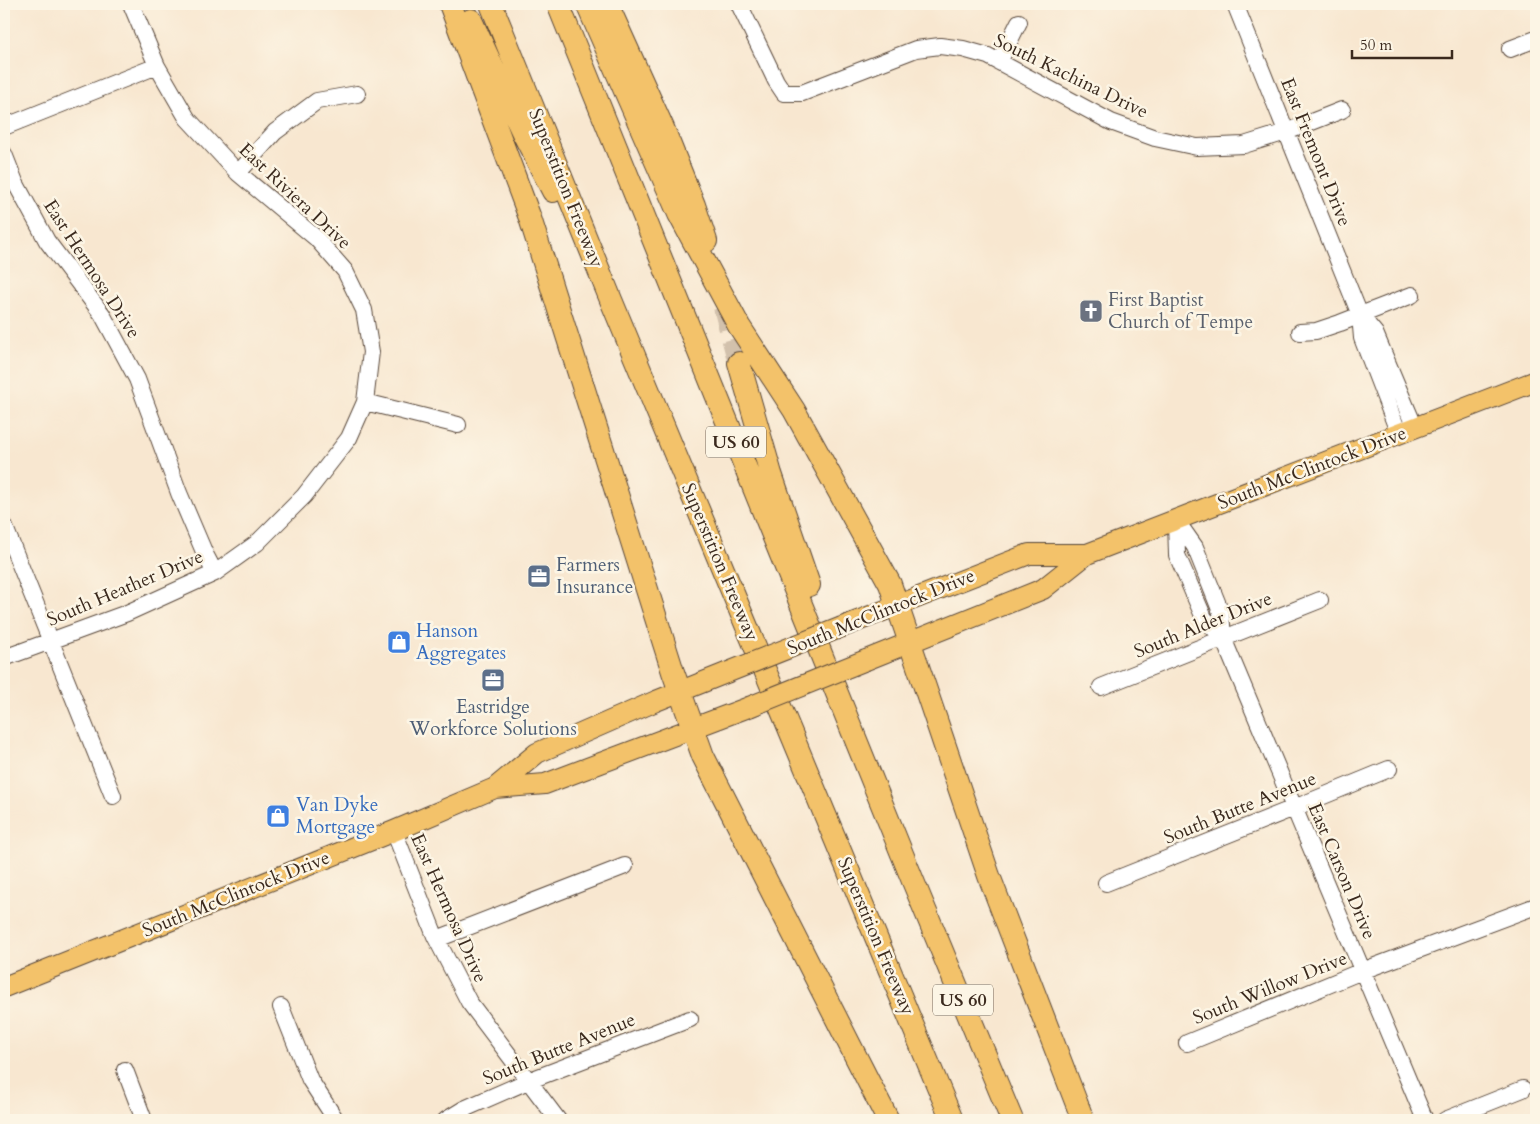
<svg xmlns="http://www.w3.org/2000/svg" width="1540" height="1124" viewBox="0 0 1540 1124" font-family="Cardo,serif">
  <rect width="100%" height="100%" fill="#fcf5e5"/>
  <filter id="ink" filterUnits="userSpaceOnUse"><feTurbulence type="fractalNoise" baseFrequency=".02" numOctaves="2"/><feDisplacementMap in="SourceGraphic" scale="10" xChannelSelector="R" yChannelSelector="G"/><feConvolveMatrix kernelMatrix="1 2 1 2 8 2 1 2 1" color-interpolation-filters="sRGB"/></filter>
  <filter id="wash" filterUnits="userSpaceOnUse"><feTurbulence type="fractalNoise" baseFrequency=".0096" numOctaves="4" result="noise"/><feDisplacementMap in="SourceGraphic" scale="20" xChannelSelector="R" yChannelSelector="G"/><feGaussianBlur stdDeviation="1.12" result="paint"/><feColorMatrix in="noise" values="0 0 0 0 0 0 0 0 0 0 0 0 0 0 0 0 0 1.4 0 .05"/><feComposite in="paint" operator="in"/></filter>
  <g filter="url(#wash)">
    <rect width="100%" height="100%" fill="#f8e7d0"/>
  </g>
  <g filter="url(#ink)">
    <g fill="none" stroke-linecap="round" stroke-linejoin="round">
      <path stroke="#d2c1ac" stroke-width="22" stroke-dasharray="22 11" stroke-linecap="butt" d="M724,307L739,363"/>
      <g stroke="#574639" stroke-width="18">
        <path id="minor" d="M739,4L776,81L784,93H802L916,49L940,46L963,49L988,56L1111,122L1155,138L1197,147L1244,145L1286,132L1342,110
          M1235,4L1360,315L1362,338L1399,434
          M1510,49L1536,39
          M999,62L1019,22
          M4,127L157,66
          M4,154L15,182L47,241L102,314L137,379L179,493L205,554L215,573
          M238,173L275,132L317,101L357,94
          M1360,315L1375,333L1415,428
          M1300,332L1316,331L1340,323L1412,295
          M365,402L458,425
          M1176,520L1195,547L1221,612L1223,638L1425,1120
          M1176,521L1177,555L1204,618L1223,638
          M4,525L113,796
          M4,658L127,613L215,573L257,543L304,496L349,438L365,402L371,352L364,310L345,271L316,238L238,173L187,118L157,66L131,4
          M1101,687L1320,600
          M394,831L435,936L469,1002L558,1120
          M1106,883L1294,808L1389,769
          M437,939L625,866
          M281,1007L310,1080L336,1120
          M1187,1043L1362,971L1536,906
          M125,1070L144,1120
          M446,1120L464,1109L528,1081L690,1019
          M1445,1120L1523,1089"/>
      </g>
      <g stroke="#574639" stroke-width="22">
        <path id="major" d="M842,627L1029,554H1087
          M866,660L1043,589L1087,554L1536,381
          M495,788L545,784L749,707
          M4,987L394,831L495,788L537,753L656,701L726,673"/>
      </g>
      <g stroke="#574639" stroke-width="24">
        <path id="highway" d="M450,4L530,218L673,672L703,756L888,1120
          M491,4L611,300L952,1120
          M558,4L913,881L1012,1120
          M587,4L679,214L739,326L794,410L890,584L989,876L1083,1120
          M607,4L663,128L694,205L706,241
          M471,20L523,133L553,191
          M739,363L771,474L809,585"/>
      </g>
      <use href="#minor" stroke="#fff" stroke-width="16"/>
      <use href="#major" stroke="#f3c26a" stroke-width="20"/>
      <use href="#highway" stroke="#f3c26a" stroke-width="22"/>
      <g stroke="#574639" stroke-width="22" stroke-linecap="butt">
        <path id="major-bridge" d="M726,673L842,627
          M749,707L866,660"/>
      </g>
      <use href="#major-bridge" stroke="#f3c26a" stroke-width="20"/>
    </g>
  </g>
  <defs>
    <g id="church-square" transform="scale(1.25)"><rect x="-9" y="-9" width="18" height="18" rx="4" fill="#6b7280" stroke="#fcf5e5"/><path d="M-1.2-6h2.4v3.5h3.3v2.4h-3.3V6h-2.4V-.1h-3.3v-2.4h3.3Z" fill="#fff"/></g>
    <g id="office-square" transform="scale(1.25)"><rect x="-9" y="-9" width="18" height="18" rx="4" fill="#5c6f8a" stroke="#fcf5e5"/><path d="M-6-3h4V-5.5h4V-3h4V5H-6ZM-1-4.5V-3h2v-1.5ZM-6 0V1H6V0Z" fill="#fff"/></g>
    <g id="shop-square" transform="scale(1.25)"><rect x="-9" y="-9" width="18" height="18" rx="4" fill="#3f7fe0" stroke="#fcf5e5"/><path d="M-5-2.5h2.3a2.7 3.5 0 0 1 5.4 0H5L5.5 6h-11ZM-1.5-2.5h3a1.5 2.3 0 0 0-3 0Z" fill="#fff"/></g>
  </defs>
  <g fill-rule="evenodd">
    <use href="#church-square" x="1091" y="311"/>
    <use href="#office-square" x="539" y="576"/>
    <use href="#shop-square" x="399" y="642"/>
    <use href="#office-square" x="493" y="680"/>
    <use href="#shop-square" x="278" y="816"/>
  </g>
  <g text-anchor="middle" dominant-baseline="central" stroke-width="5" stroke-linejoin="round" paint-order="stroke">
    <g fill="#fcf5e5" stroke="#75675a" stroke-width="1">
      <rect x="706" y="426.5" width="60" height="31" rx="4"/>
      <rect x="933" y="984.5" width="60" height="31" rx="4"/>
    </g>
    <g font-size="18" font-weight="bold" fill="#3b2a1e">
      <text x="736" y="442">US 60</text>
      <text x="963" y="1000">US 60</text>
    </g>
    <g font-size="19" fill="#3b2a1e" stroke="#fcf5e5">
      <text transform="translate(1071 76) rotate(26)">South Kachina Drive</text>
      <text transform="translate(1316 152) rotate(68)">East Fremont Drive</text>
      <text transform="translate(566 188) rotate(68)">Superstition Freeway</text>
      <text transform="translate(295 196) rotate(43)">East Riviera Drive</text>
      <text transform="translate(92 269) rotate(57)">East Hermosa Drive</text>
      <text transform="translate(1312 468) rotate(-21)">South McClintock Drive</text>
      <text transform="translate(720 562) rotate(67)">Superstition Freeway</text>
      <text transform="translate(125 588) rotate(-23)">South Heather Drive</text>
      <text transform="translate(881 612) rotate(-22)">South McClintock Drive</text>
      <text transform="translate(1203 625) rotate(-22)">South Alder Drive</text>
      <text transform="translate(1240 808) rotate(-22)">South Butte Avenue</text>
      <text transform="translate(1342 871) rotate(67)">East Carson Drive</text>
      <text transform="translate(236 894) rotate(-22)">South McClintock Drive</text>
      <text transform="translate(449 908) rotate(66)">East Hermosa Drive</text>
      <text transform="translate(876 936) rotate(67)">Superstition Freeway</text>
      <text transform="translate(1270 988) rotate(-22)">South Willow Drive</text>
      <text transform="translate(559 1049) rotate(-22)">South Butte Avenue</text>
    </g>
    <g font-size="19" fill="#5b616d" stroke="#fcf5e5" text-anchor="start">
      <text x="1108" y="300">First Baptist<tspan x="1108" dy="22">Church of Tempe</tspan></text>
    </g>
    <g font-size="19" fill="#4e5e75" stroke="#fcf5e5" text-anchor="start">
      <text x="556" y="565">Farmers<tspan x="556" dy="22">Insurance</tspan></text>
      <text x="493" y="707" text-anchor="middle">Eastridge<tspan x="493" dy="22">Workforce Solutions</tspan></text>
    </g>
    <g font-size="19" fill="#366cbe" stroke="#fcf5e5" text-anchor="start">
      <text x="416" y="631">Hanson<tspan x="416" dy="22">Aggregates</tspan></text>
      <text x="296" y="805">Van Dyke<tspan x="296" dy="22">Mortgage</tspan></text>
    </g>
  </g>
  <rect width="1540" height="1124" fill="none" stroke="#fcf5e5" stroke-width="20"/>
  <path d="M1352 50v8h100v-8" fill="none" stroke="#3b2a1e" stroke-width="2.5"/>
  <text x="1360" y="50" font-size="15" fill="#3b2a1e" stroke="#fcf5e5" stroke-width="4" paint-order="stroke">50 m</text>
</svg>
